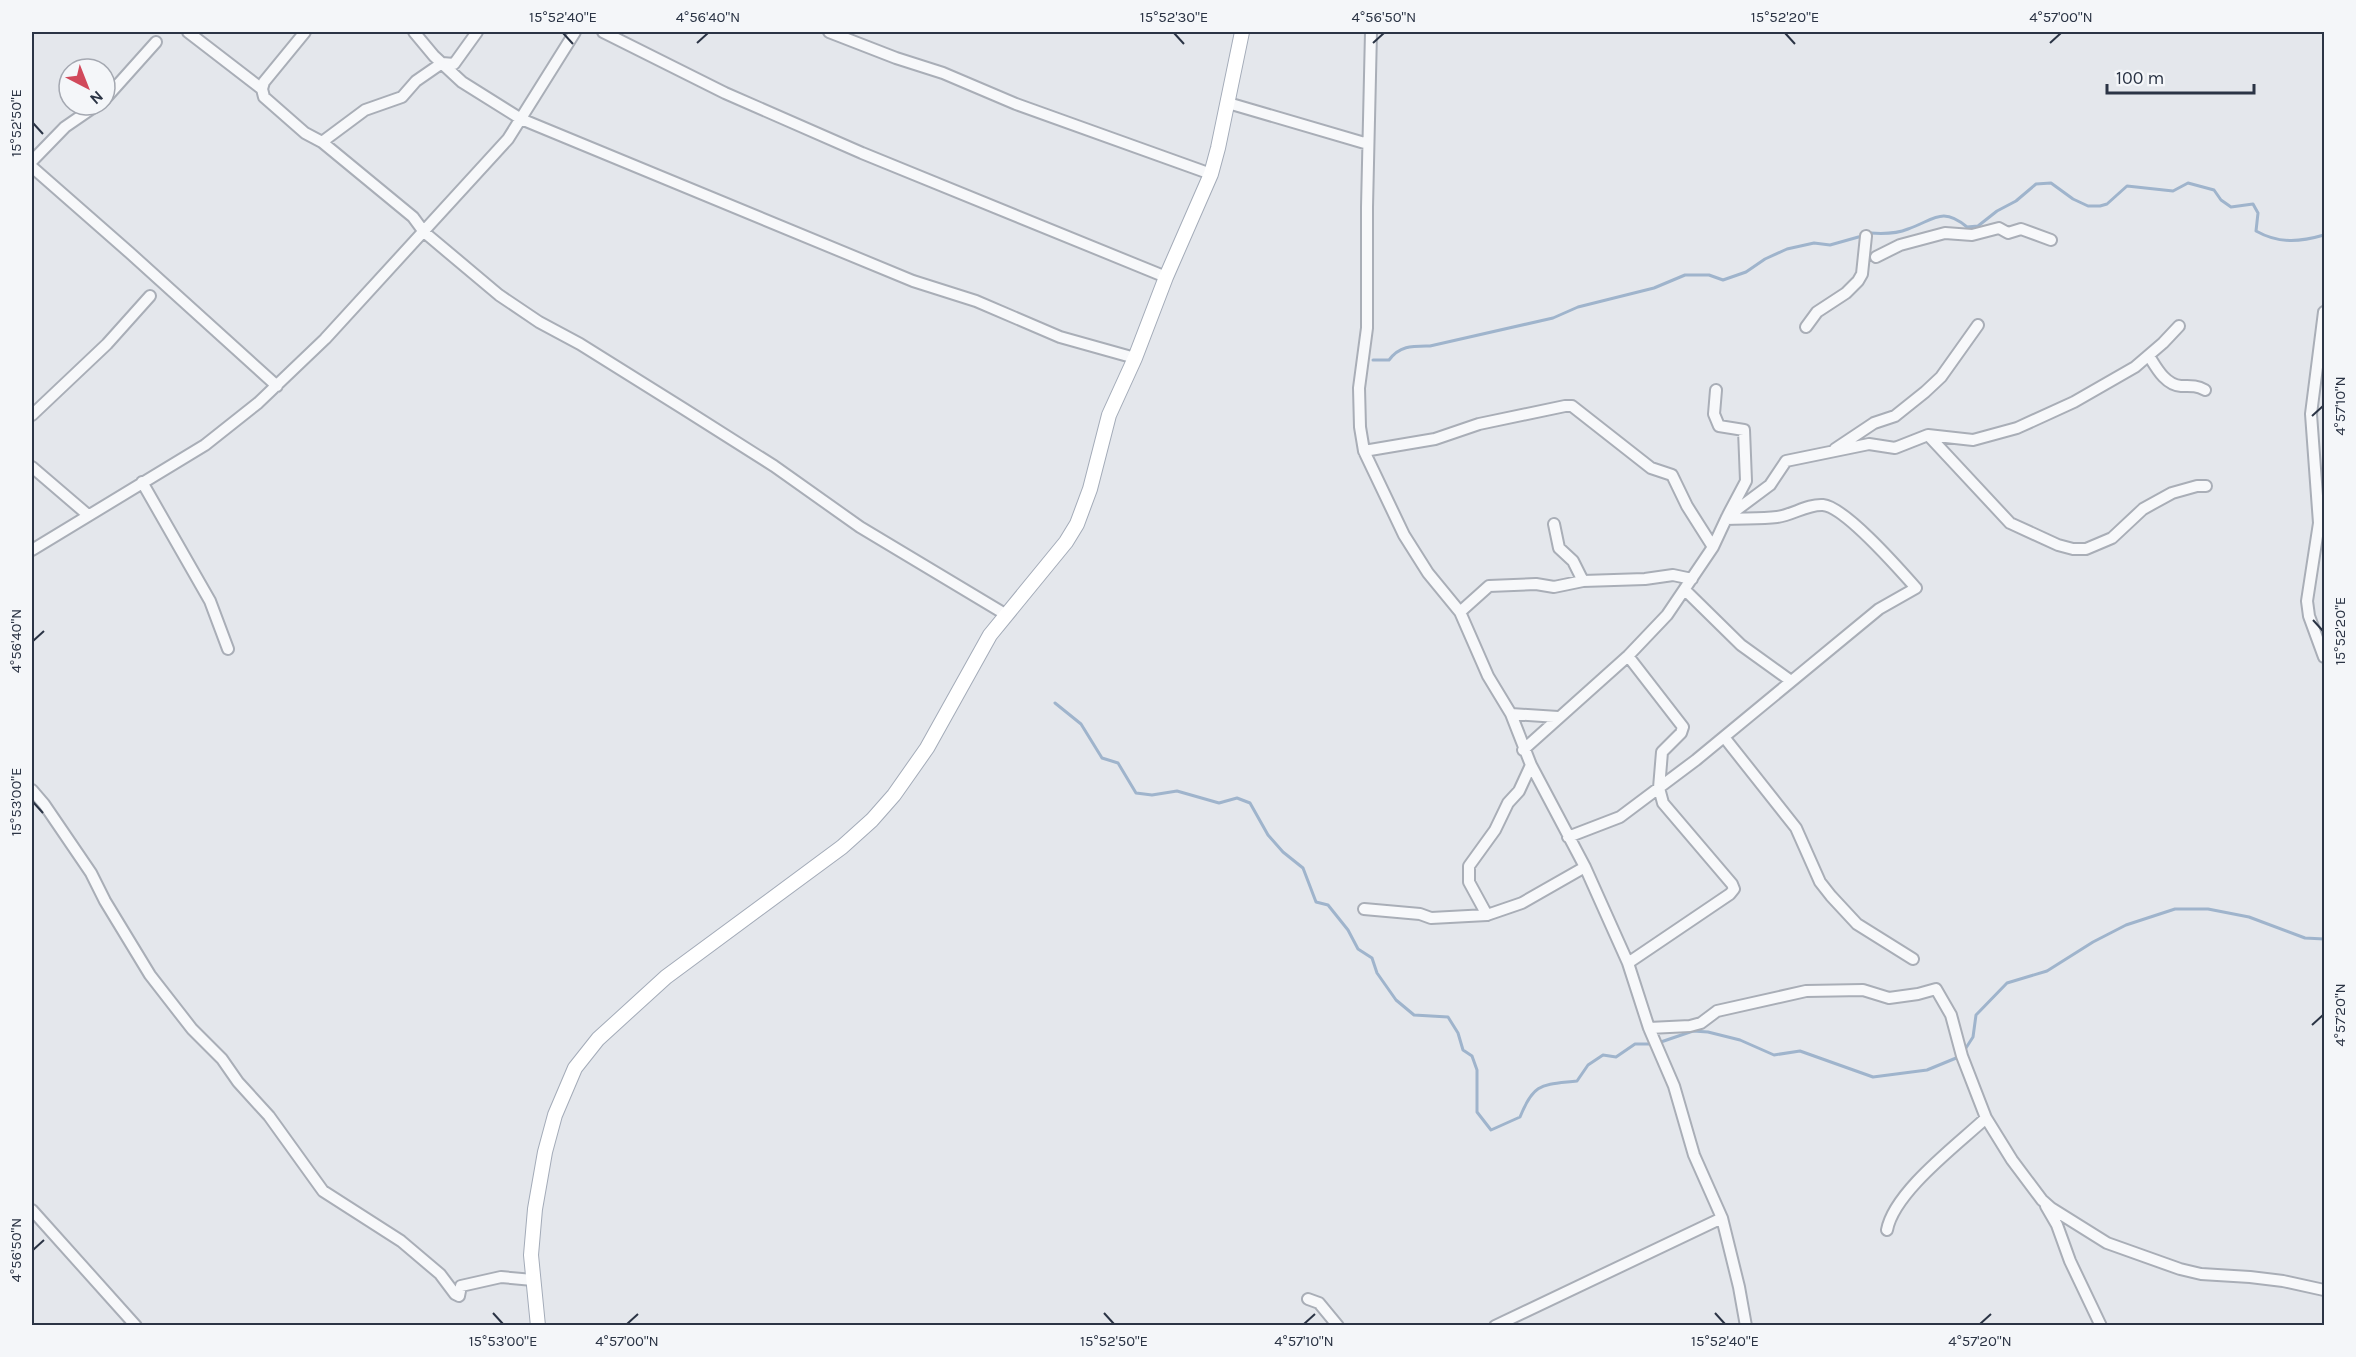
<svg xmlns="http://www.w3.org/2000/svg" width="2356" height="1357" viewBox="0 0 2356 1357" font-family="Karla,sans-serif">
  <rect width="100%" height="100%" fill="#e4e7ec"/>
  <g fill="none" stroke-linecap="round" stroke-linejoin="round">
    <path stroke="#9fb4cc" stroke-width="3" d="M1870,233C1883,234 1896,234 1908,229C1934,220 1942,206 1967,227L1978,226L1997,211L2016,201L2036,184L2051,183L2073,199L2088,206H2100L2107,204L2127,186L2173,191L2188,183L2214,190L2221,200L2231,207L2253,204L2258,213L2256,231C2279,244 2300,242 2324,235
      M1373,360H1389C1400,345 1413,346 1430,346L1553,318L1578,307L1654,288L1685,275H1709L1723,280L1746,272L1765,259L1787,249L1814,243L1830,245L1862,236
      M1055,703L1081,724L1102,758L1118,763L1136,793L1152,795L1177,791L1219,803L1237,798L1250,803L1268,835L1283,852L1303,868L1316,902L1328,905L1348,930L1358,949L1372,958L1377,973L1396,1000L1414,1015L1448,1017L1458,1033L1463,1050L1472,1056L1477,1070V1112L1491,1130L1520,1117C1534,1082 1542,1085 1577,1081L1588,1065L1603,1055L1616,1057L1635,1044H1655L1693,1031L1708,1032L1740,1040L1774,1055L1800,1051L1873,1077L1927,1070L1961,1056
      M1964,1051L1973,1037L1976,1015L2007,983L2047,971L2093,942L2126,925L2175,909H2208L2249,917L2305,938L2324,939"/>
    <g stroke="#a9aeb7" stroke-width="14">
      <path id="minor" d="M188,32L262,89
        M305,32L264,82L262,89L264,97L305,133L322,142L413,217L424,232L499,295L539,322L580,344L684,409L774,466L860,527L1005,614
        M414,32L434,56L462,82L521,119L913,281L976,301L1060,337L1135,358
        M603,32L725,93L862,153L1166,277
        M829,32L896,58L943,73L1016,104L1211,174
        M1371,32L1367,207V328L1359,388L1360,427L1364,451L1404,535L1428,573L1460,612L1488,676L1511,714L1531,765L1585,867L1628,963L1649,1028L1674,1086L1694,1155L1722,1218L1739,1287L1746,1326
        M105,99L156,42
        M1228,103L1368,144
        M322,142L365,110L402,97L416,81L442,63L454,64L477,32
        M32,161L65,127L97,105
        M32,167L130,253L277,386
        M1876,257L1900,245L1945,233L1972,235L1999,228L2008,233L2021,229L2051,240
        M2324,312L2311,414L2319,523L2307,601L2309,616L2324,657
        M1806,327L1817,312L1846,293L1858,281L1862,274L1866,236
        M2149,356C2156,367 2165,385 2181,386C2190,386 2196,385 2205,390
        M1716,390L1714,414L1719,426L1744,430L1746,481L1728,515
        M32,415L107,344L150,296
        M1928,435L2010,523L2058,545L2073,549H2086L2112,538L2143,509L2172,493L2197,486H2206
        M1835,449L1874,423L1895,416L1925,392L1941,377L1978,325
        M1364,451L1435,439L1479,424L1565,406H1572L1651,468L1672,475L1687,506L1713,547
        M32,467L88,515
        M142,482L210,601L228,649
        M1554,524L1559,548L1573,561L1583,581
        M32,550L205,445L258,403L325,339L508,139L575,32
        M1685,590L1741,645L1791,681
        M1460,612L1489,586L1536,584L1554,587L1583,581L1645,579L1673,575L1692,579
        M1628,656L1683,727L1681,733L1662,752L1659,788L1663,803L1732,884L1734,889L1730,894L1628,963
        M1511,714L1558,717
        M1724,737L1796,828L1820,882L1831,896L1857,924L1913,959
        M1523,750L1628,656L1667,615L1713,547L1727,517L1770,485L1786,461L1869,444L1895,448L1928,435L1973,440L2017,428L2074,402L2135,367L2163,343L2179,326
        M32,790L44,804L91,873L105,901L150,975L192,1029L222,1059L238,1082L269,1116L323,1191L401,1241L440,1274L455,1294L459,1296L461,1286L501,1277L533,1280
        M1568,837L1620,817L1696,760L1879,609L1916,588C1900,570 1845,507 1823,505C1807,504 1793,515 1777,517C1761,519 1743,518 1726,519
        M1364,909L1420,914L1431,918L1487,915L1522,903L1585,867
        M1487,915L1469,882V866L1495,830L1508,803L1519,791L1531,765
        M1649,1028L1690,1026L1701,1023L1717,1011L1806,991L1863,990L1889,998L1918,994L1936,989L1951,1015L1962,1056L1986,1118L2012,1160L2042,1200L2051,1208L2107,1243L2180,1269L2201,1274L2250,1277L2283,1281L2324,1290
        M2046,1206L2057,1225L2070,1261L2101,1326
        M32,1210L136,1326
        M1887,1230C1894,1192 1957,1145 1986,1118
        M1308,1299L1319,1303L1338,1326
        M1495,1326L1722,1218"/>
    </g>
    <g stroke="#a3abb8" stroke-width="16">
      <path id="major" d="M538,1326L531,1255L535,1209L545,1152L555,1115L575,1068L598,1039L666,977L842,847L872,820L894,795L927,748L990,635L1066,542L1077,524L1090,489L1109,415L1135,358L1166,277L1211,174L1218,148L1242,32"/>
    </g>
    <use href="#minor" stroke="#f7f8fa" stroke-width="10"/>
    <use href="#major" stroke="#fff" stroke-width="14"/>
  </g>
  <path fill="none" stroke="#2b3445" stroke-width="2" d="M563,33L573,44M1174,33L1184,44M1785,33L1795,44M697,43L708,33M1373,43L1384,33M2050,43L2061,33M33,123L43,134M2312,416L2323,406M2313,620L2323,631M33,641L44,631M33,802L43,813M2312,1025L2323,1015M33,1250L44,1240M493,1313L503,1324M1104,1313L1114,1324M1715,1313L1725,1324M627,1324L638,1314M1304,1324L1315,1314M1980,1324L1991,1314"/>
  <rect width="2356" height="1357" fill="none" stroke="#f4f6f9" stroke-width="66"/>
  <g transform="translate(87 87) rotate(138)"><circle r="28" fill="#f4f6f9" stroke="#a4a8b1" stroke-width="1.5"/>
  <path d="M0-4.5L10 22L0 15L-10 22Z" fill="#d1495b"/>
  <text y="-9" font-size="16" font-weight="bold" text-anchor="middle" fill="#2b3445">N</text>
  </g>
  <path d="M2107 84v9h147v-9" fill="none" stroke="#2b3445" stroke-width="3"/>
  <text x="2116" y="84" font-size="18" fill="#2b3445" stroke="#f4f6f9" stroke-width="4.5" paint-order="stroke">100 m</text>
  <rect x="33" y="33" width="2290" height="1291" fill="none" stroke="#2b3445" stroke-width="2"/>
  <g font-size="15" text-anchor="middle" fill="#2b3445">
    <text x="563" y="22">15°52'40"E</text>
    <text x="708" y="22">4°56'40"N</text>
    <text x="1174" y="22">15°52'30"E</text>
    <text x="1384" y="22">4°56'50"N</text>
    <text x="1785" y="22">15°52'20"E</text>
    <text x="2061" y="22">4°57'00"N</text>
    <text transform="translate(16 123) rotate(-90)" y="5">15°52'50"E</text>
    <text transform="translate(2340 406) rotate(-90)" y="5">4°57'10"N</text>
    <text transform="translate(2340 631) rotate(-90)" y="5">15°52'20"E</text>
    <text transform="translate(16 641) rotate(-90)" y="5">4°56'40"N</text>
    <text transform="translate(16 802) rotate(-90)" y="5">15°53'00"E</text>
    <text transform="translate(2340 1015) rotate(-90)" y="5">4°57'20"N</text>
    <text transform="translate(16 1250) rotate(-90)" y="5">4°56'50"N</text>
    <text x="503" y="1346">15°53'00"E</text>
    <text x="627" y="1346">4°57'00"N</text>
    <text x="1114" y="1346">15°52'50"E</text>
    <text x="1304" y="1346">4°57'10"N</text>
    <text x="1725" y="1346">15°52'40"E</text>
    <text x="1980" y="1346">4°57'20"N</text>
  </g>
</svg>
